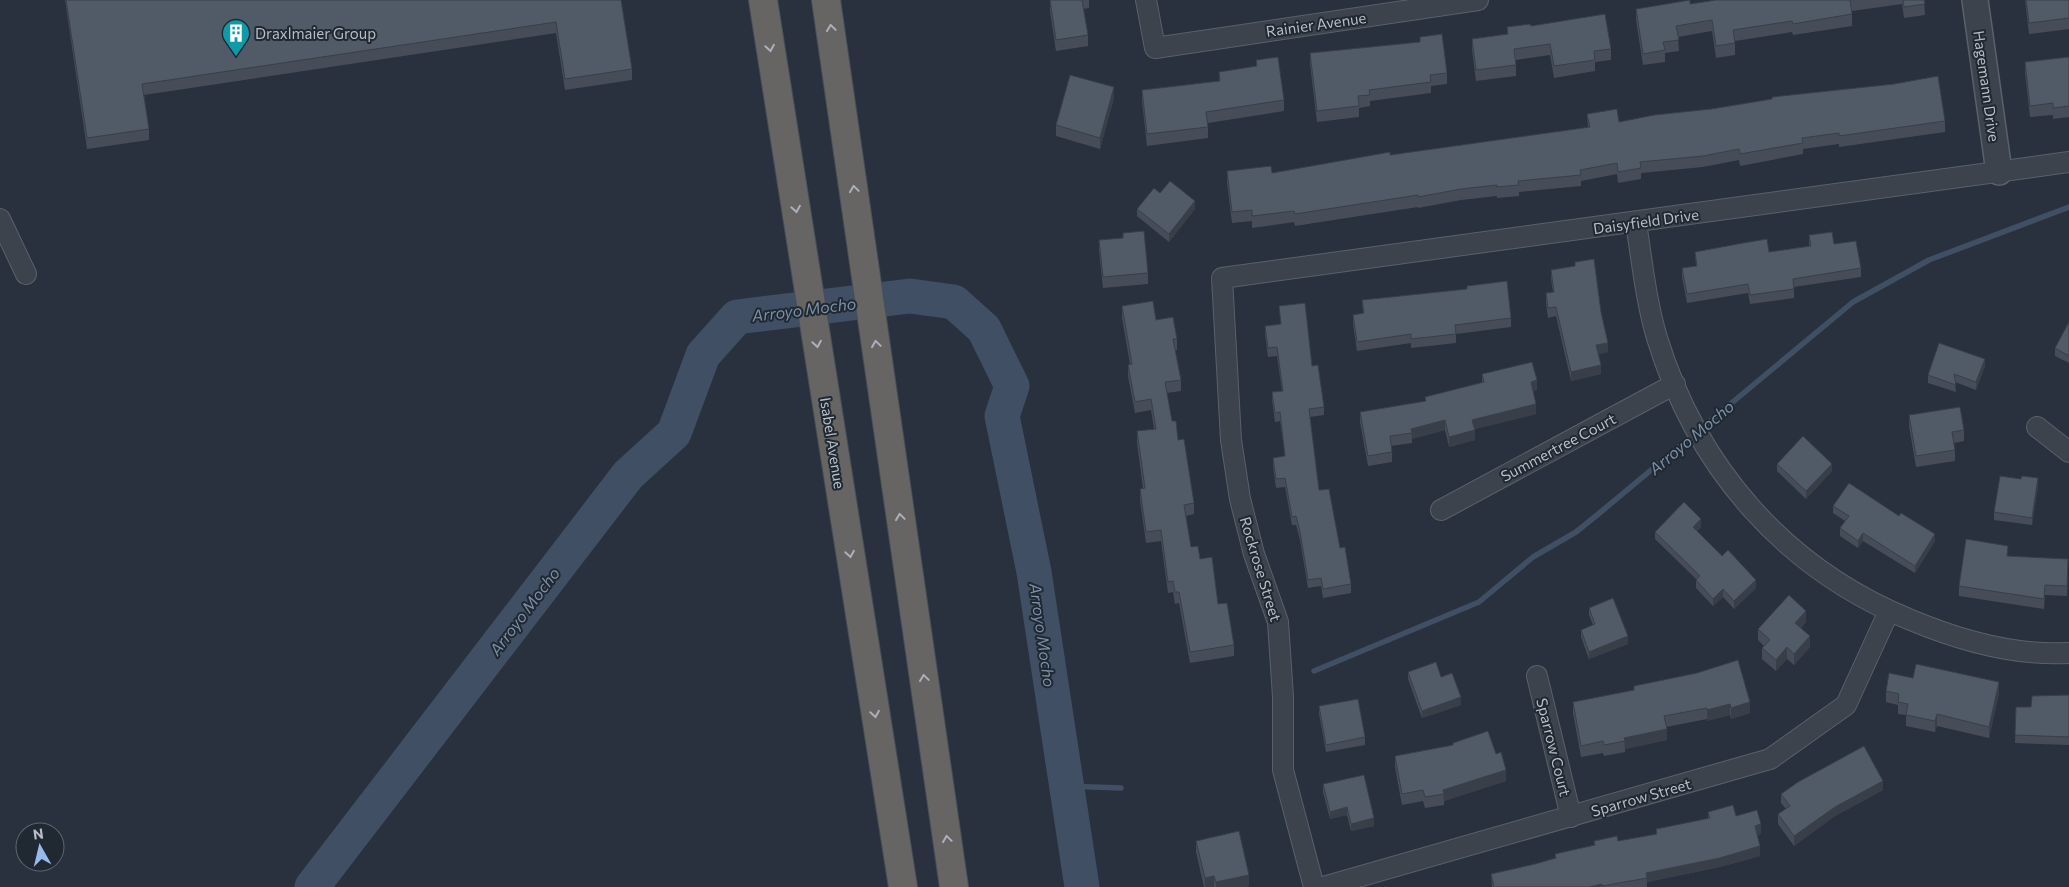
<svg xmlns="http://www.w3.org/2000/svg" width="2069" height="887" viewBox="0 0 2069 887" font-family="Commissioner,sans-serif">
  <rect width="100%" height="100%" fill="#28313d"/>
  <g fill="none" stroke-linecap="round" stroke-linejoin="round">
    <path stroke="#404f64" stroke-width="5.5" d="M1314,671L1479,602L1533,557L1576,532L1602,511L1853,302L1929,260L2069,207
      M1065,786L1121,788"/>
    <path stroke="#404f64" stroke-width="35" d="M312,887L628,475L674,433L703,355L737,317L910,296L954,302L984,329L1012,386L1002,416L1034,572L1082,887"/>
    <g stroke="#59616b" stroke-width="22">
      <path id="minor" d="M1146,0L1155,48L1478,0
        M0,219L26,274
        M1636,223C1642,261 1646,301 1657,338C1697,468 1785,569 1911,620C1961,641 2014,656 2069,653
        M2037,427L2069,452
        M1441,510L1675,384
        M1537,676L1571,817
        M1314,887L1283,770V697L1278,622L1254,554L1240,499L1231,440L1222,278L2069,162
        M1323,887L1770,759L1846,705L1889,611"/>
    </g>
    <g stroke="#59616b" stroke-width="28">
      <path id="tertiary" d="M1975,0L1999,172"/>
    </g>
    <g stroke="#464e58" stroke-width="30">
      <path id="trunk" d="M763,0L903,887
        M826,0L954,887"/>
    </g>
    <use href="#minor" stroke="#3c434d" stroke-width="20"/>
    <use href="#tertiary" stroke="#3c434d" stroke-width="25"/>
    <use href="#trunk" stroke="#666564" stroke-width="28"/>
  </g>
  <path fill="#464d59" d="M65,0H621L632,69V80L565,90L556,33L144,95L149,129V140L87,149Z
    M1050,0H1089V8L1083,9L1088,35V46L1056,51L1050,11Z
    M1716,0H1924L1925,15L1904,18L1902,4L1852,11V26L1793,35L1792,32L1735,41V55L1716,58L1712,31L1678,37L1679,51L1665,53V62L1643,65L1636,20V9L1690,4Z
    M2025,0H2069V29L2029,34Z
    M1531,26L1611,49V60L1595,62V71L1554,78L1550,55L1516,60V76L1476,81L1472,50V39L1507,34V27Z
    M1420,37L1447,73V84L1431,86V93L1370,101V106L1359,108V117L1317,122L1310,64V53L1420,42Z
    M2069,57V117L2053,119V115L2030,117L2025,73V62Z
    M1256,60L1284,100V111L1208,123V138L1147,146L1142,101V90L1219,81V72L1256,66Z
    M1114,98L1100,149L1056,136V125Z
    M1587,114L1619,122L1945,121V132L1839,147V144L1803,149V154L1740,166L1739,160L1703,167L1641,173V179L1618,183L1617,174L1581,181V186L1519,192V196L1497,198V196L1461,200L1418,208V207L1295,226L1294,222L1252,228V221L1232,223L1227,182V171L1272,173L1390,155L1588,128Z
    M1160,193L1195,209L1169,242L1137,216V209Z
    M1123,233L1148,273V284L1103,288L1099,251V240L1123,238Z
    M1809,235L1834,244L1861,268V277L1794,287V298L1750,304L1748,293L1687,303L1682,277V268L1696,266L1695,252H1769L1809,246Z
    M1575,262L1601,312L1608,352L1599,354L1601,374L1571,381L1556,316L1548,318L1546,303V293L1553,292L1551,279V270L1575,266Z
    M1362,300L1511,318V327L1456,334V343L1411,348V343L1357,351L1353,324V315L1363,313Z
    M1122,306L1156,320L1177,339V350H1175L1181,380V391L1167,393L1172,421L1178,440L1194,503V514L1186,516L1191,547L1200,559L1234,645V656L1190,663L1179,603L1175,604L1173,592L1168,593L1161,541L1146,543L1140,500V489H1143L1137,443V431L1154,429L1151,410L1135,413L1128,376V365L1130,364L1122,318Z
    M1279,306L1312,366L1324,407V415L1310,417L1319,490L1351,584V593L1323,598L1321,586L1308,588L1300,540L1296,525H1292L1285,487L1276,488L1273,466V458L1285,456L1280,421L1275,422L1272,400V392L1282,391L1277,356L1268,357L1265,334V326L1281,324Z
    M2069,322V363L2055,356V348Z
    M1985,366L1976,390L1955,382L1956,392L1928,383V375Z
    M1482,374L1537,390L1533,391L1536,414L1474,429L1475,440L1449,447L1445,430L1412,439V443L1391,446L1392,452V462L1368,466L1360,422V412L1425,401V397L1482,383Z
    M1909,415L1964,430V441L1954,443L1955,450V461L1916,467L1909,426Z
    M1777,464L1832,471L1806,499L1777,471Z
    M2038,485L2032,525L1994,520V512Z
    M1833,506L1935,541L1915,573L1863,541L1858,548L1840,536V528L1845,521L1833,513Z
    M1701,527L1697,531L1756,588L1734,609L1723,597L1713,606L1696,588V579L1655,539V532Z
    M2008,556L2068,569L2067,596L2045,595L2044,609L1959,596V586Z
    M1589,608L1628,644L1589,659L1581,637V630L1593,625L1589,615Z
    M1806,622L1801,628L1810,647L1794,665L1787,659L1776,671L1762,659V648L1764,646L1758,640V629Z
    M1408,672L1441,677L1461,705L1422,718L1408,679Z
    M1697,673L1750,713L1731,719L1730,715L1707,721V719L1666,727L1667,740L1625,749V752L1604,756L1603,753L1581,757L1573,713V702L1634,691V686Z
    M1913,678L1999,693L1989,738L1937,726L1935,732L1906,726V715L1898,714V705L1886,702V691Z
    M2069,695V745L2015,743L2016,707H2031Z
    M1319,706L1365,737V745L1326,752L1319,714Z
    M1453,743L1496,754L1506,781L1444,801V805L1425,808L1423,801L1402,805L1395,767V756L1453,745Z
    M1323,784L1374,826L1351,831L1347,815L1330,819L1323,792Z
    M1883,790L1835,816L1794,846L1778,824V814L1786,809L1781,803V794Z
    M1708,812L1736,816L1761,834L1757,835L1760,856L1720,867L1647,882V887H1492L1491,874L1535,864L1555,858V854L1594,845V841H1618L1656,834V829L1708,819Z
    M1196,841L1249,886L1245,887H1204L1196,852Z"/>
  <path fill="#393f48" d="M1114,87V98L1100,149V138Z
    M1195,201V209L1169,242V234Z
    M1608,343V352L1596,355V345Z
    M1985,359V366L1976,390V382Z
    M1601,365V374L1571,381V372Z
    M1537,380V390L1531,392V382Z
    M1536,404V414L1472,430V420Z
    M1445,420V430L1412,439L1411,429Z
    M1475,430V440L1449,447V437Z
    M1832,464V471L1806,499V491Z
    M2038,478V485L2032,525V518Z
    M1701,519V527L1693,535V527Z
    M1863,533V541L1858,548V541Z
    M1935,534V541L1915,573V566Z
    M1756,580V588L1734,609V601Z
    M1723,589V597L1713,606V599Z
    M1806,611V622L1795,634V623Z
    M1628,636V644L1589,659V652Z
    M1810,636V647L1794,665V654Z
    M1787,647V659L1776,671V660Z
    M1999,682V693L1989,738V727Z
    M1461,697V705L1422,718V711Z
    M1750,702V713L1731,719V708Z
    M1730,704V715L1707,721V710Z
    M1937,714V726L1935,732V721Z
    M1667,729V740L1625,749L1624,738Z
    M1506,770V781L1444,801L1443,790Z
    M1883,781V790L1835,816L1794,846V836L1835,807Z
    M1347,807V815L1330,819V812Z
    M1374,818V826L1351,831V824Z
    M1761,824V834L1755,836V826Z
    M1760,846V856L1720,867L1647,882L1646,873Z
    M1249,875V886L1245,887H1216V882Z
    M1214,876V887H1205V878Z
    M1602,884V887H1589Z"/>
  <path fill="#515a67" stroke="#393f48" d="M66,0H621L632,69L565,79L556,22L142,84L149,129L87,138Z
    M1050,0H1082L1088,35L1056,40Z
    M1690,0V4L1716,0H1850L1852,14L1793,24L1792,21L1733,30L1735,43L1716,46L1712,20L1676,26L1679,40L1663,42L1665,50L1643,54L1636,9Z
    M1903,0H1924L1925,4L1904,7Z
    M2026,0H2069V18L2029,23Z
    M1605,14L1611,49L1594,51L1595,60L1554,66L1550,44L1514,49L1516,65L1476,70L1472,39L1508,34L1507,27L1530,24L1531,26Z
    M1442,34L1447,73L1430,75L1431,82L1369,90L1370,95L1358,96L1359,106L1317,111L1310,53L1420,42V37Z
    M1278,57L1284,100L1206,112L1208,127L1147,134L1142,90L1220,81L1219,72L1257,66L1256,60Z
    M2069,57V106L2053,108V103L2030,106L2025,62Z
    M1070,75L1114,87L1100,138L1056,125Z
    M1938,76L1945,121L1839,136V133L1802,138L1803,143L1740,154L1739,149L1703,156L1640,162L1641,168L1618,172L1617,163L1580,170L1581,175L1518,181L1519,185L1497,187V185L1461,189L1418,197V195L1295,214L1294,211L1252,216V210L1232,212L1227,171L1271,166L1272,173L1390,152V155L1590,127L1587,114L1617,109L1619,122L1654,115L1711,109L1772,99V97L1894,84Z
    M1170,181L1195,201L1169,234L1137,209L1154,188L1160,193Z
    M1144,231L1148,273L1103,277L1099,240L1123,238V233Z
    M1832,232L1834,244L1856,241L1861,268L1793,279L1794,289L1750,295L1748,284L1687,294L1682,268L1697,266L1695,252L1743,243L1767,239L1769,252L1811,246L1809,235Z
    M1594,259L1601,312L1608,343L1596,345L1601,365L1571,372L1556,307L1548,308L1546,293L1554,292L1551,270L1575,266V262Z
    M1507,281L1511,318L1455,325L1456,334L1411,339V334L1357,342L1353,315L1364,313L1362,300L1467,289V286Z
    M1153,301L1156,320L1173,317L1177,339H1173L1181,380L1165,382L1172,421H1176L1178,440L1184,439L1194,503L1184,505L1191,547L1198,546L1200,559L1212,557L1218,604L1227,603L1234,645L1190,652L1179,592H1175L1173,581L1168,582L1161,530L1146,532L1140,489L1145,488L1137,431L1156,429L1151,399L1135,402L1128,365L1132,364L1122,306Z
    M1305,303L1312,366L1318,365L1324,407L1309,409L1319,490L1329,489L1340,548L1345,547L1351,584L1323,589L1321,578L1308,580L1300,532L1296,516L1292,517L1285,478L1276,479L1273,458L1285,456L1280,412L1275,413L1272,392L1283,391L1277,347L1268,348L1265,326L1281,324L1279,306Z
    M2069,322V356L2055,348Z
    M1939,343L1985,359L1976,382L1954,374L1956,385L1928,375Z
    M1532,362L1537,380L1531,382L1536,404L1472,420L1475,430L1449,437L1445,420L1411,429L1412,433L1390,436L1392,452L1368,456L1360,412L1426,401L1425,397L1484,382L1482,374Z
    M1960,407L1964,430L1952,432L1955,450L1916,456L1909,415Z
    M1803,436L1832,464L1806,491L1777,464Z
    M2000,476L2021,479L2022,476L2038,478L2032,518L1994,512Z
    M1849,483L1899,516L1901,513L1935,534L1915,566L1863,533L1858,541L1840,528L1849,516L1833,506Z
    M1684,502L1701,519L1693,527L1722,556L1728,550L1756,580L1734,601L1723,589L1713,599L1696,580L1700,576L1655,532Z
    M1966,539L2008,546L2007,556L2068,559L2067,586L2045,585L2044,599L1959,586Z
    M1789,595L1806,611L1795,623L1810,636L1794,654L1787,647L1776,660L1762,648L1770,640L1758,629Z
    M1613,598L1628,636L1589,652L1581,630L1595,624L1589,608Z
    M1738,660L1750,702L1731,708L1730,704L1707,710V708L1664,716L1667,729L1624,738L1625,741L1604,745L1603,741L1581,746L1573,702L1634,690V686L1697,673Z
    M1436,662L1441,677L1452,673L1461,697L1422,711L1408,672Z
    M1916,664L1999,682L1989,727L1937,714L1935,721L1906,715L1908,704L1898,702L1899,694L1886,691L1889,673L1913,678Z
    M2069,695V737L2015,735L2016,707H2031L2032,696Z
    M1358,699L1365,737L1326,745L1319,706Z
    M1488,731L1496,754L1501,752L1506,770L1443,790L1444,794L1425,797L1423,790L1402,794L1395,756L1453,745V743Z
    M1864,746L1883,781L1835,807L1794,836L1778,814L1790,806L1781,794L1798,782Z
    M1364,775L1374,818L1351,824L1347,807L1330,812L1323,784Z
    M1733,805L1736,816L1757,810L1761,824L1755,826L1760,846L1720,858L1646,873L1647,878L1602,886V884L1589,887H1494L1491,874L1535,864L1556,858L1555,854L1595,845L1594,841L1617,836L1618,841L1657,834L1656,829L1710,818L1708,812Z
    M1239,831L1249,875L1216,882L1214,876L1205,878L1196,841Z"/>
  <defs><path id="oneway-chevron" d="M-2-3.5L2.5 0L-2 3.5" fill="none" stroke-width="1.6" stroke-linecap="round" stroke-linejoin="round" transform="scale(1.25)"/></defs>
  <g stroke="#acb1b9">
    <use href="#oneway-chevron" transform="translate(831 28) rotate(-98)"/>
    <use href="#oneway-chevron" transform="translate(770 48) rotate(81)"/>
    <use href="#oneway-chevron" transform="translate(854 189) rotate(-98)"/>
    <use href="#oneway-chevron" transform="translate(796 209) rotate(81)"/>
    <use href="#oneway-chevron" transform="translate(817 344) rotate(81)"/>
    <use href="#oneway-chevron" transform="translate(876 344) rotate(-98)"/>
    <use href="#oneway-chevron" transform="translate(900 517) rotate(-98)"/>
    <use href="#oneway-chevron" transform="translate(850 554) rotate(81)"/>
    <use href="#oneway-chevron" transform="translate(924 678) rotate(-98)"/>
    <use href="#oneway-chevron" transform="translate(875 714) rotate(81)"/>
    <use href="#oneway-chevron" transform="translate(947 839) rotate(-98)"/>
  </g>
  <defs>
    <g id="building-pin" transform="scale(1.4375)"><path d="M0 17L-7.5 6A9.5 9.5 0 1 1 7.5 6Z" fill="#0f9aa8" stroke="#202832"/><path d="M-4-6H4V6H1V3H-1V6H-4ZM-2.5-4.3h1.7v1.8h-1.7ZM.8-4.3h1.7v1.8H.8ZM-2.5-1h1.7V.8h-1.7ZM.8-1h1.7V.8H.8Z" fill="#fff"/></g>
  </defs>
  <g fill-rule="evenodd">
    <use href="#building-pin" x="236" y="33"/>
  </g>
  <g text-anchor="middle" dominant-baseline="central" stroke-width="4" stroke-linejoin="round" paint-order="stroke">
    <g font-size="15" fill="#b8bec8" stroke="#202832">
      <text transform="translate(1316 24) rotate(-8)">Rainier Avenue</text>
      <text transform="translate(1987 86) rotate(82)">Hagemann Drive</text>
      <text transform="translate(1646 221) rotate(-8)">Daisyfield Drive</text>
      <text transform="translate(833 443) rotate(81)">Isabel Avenue</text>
      <text transform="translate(1558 447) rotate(-28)">Summertree Court</text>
      <text transform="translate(1261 569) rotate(73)">Rockrose Street</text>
      <text transform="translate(1554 747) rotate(76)">Sparrow Court</text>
      <text transform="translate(1641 797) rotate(-16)">Sparrow Street</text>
    </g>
    <g font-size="15" fill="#b8bec8" stroke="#202832" text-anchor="start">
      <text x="255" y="33">Draxlmaier Group</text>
    </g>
    <g font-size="16" font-style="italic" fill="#7c8fa8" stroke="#202832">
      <text transform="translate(804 309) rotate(-7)">Arroyo Mocho</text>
      <text transform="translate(1691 437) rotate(-40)">Arroyo Mocho</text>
      <text transform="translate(524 611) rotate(-53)">Arroyo Mocho</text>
      <text transform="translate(1043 635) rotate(82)">Arroyo Mocho</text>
    </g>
  </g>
  <g transform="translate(40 847) rotate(352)"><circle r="24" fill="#202832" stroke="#5d646e"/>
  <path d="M0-4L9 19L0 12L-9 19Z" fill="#98b9ec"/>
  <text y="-8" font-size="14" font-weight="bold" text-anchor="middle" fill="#b8bec8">N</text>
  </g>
</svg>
